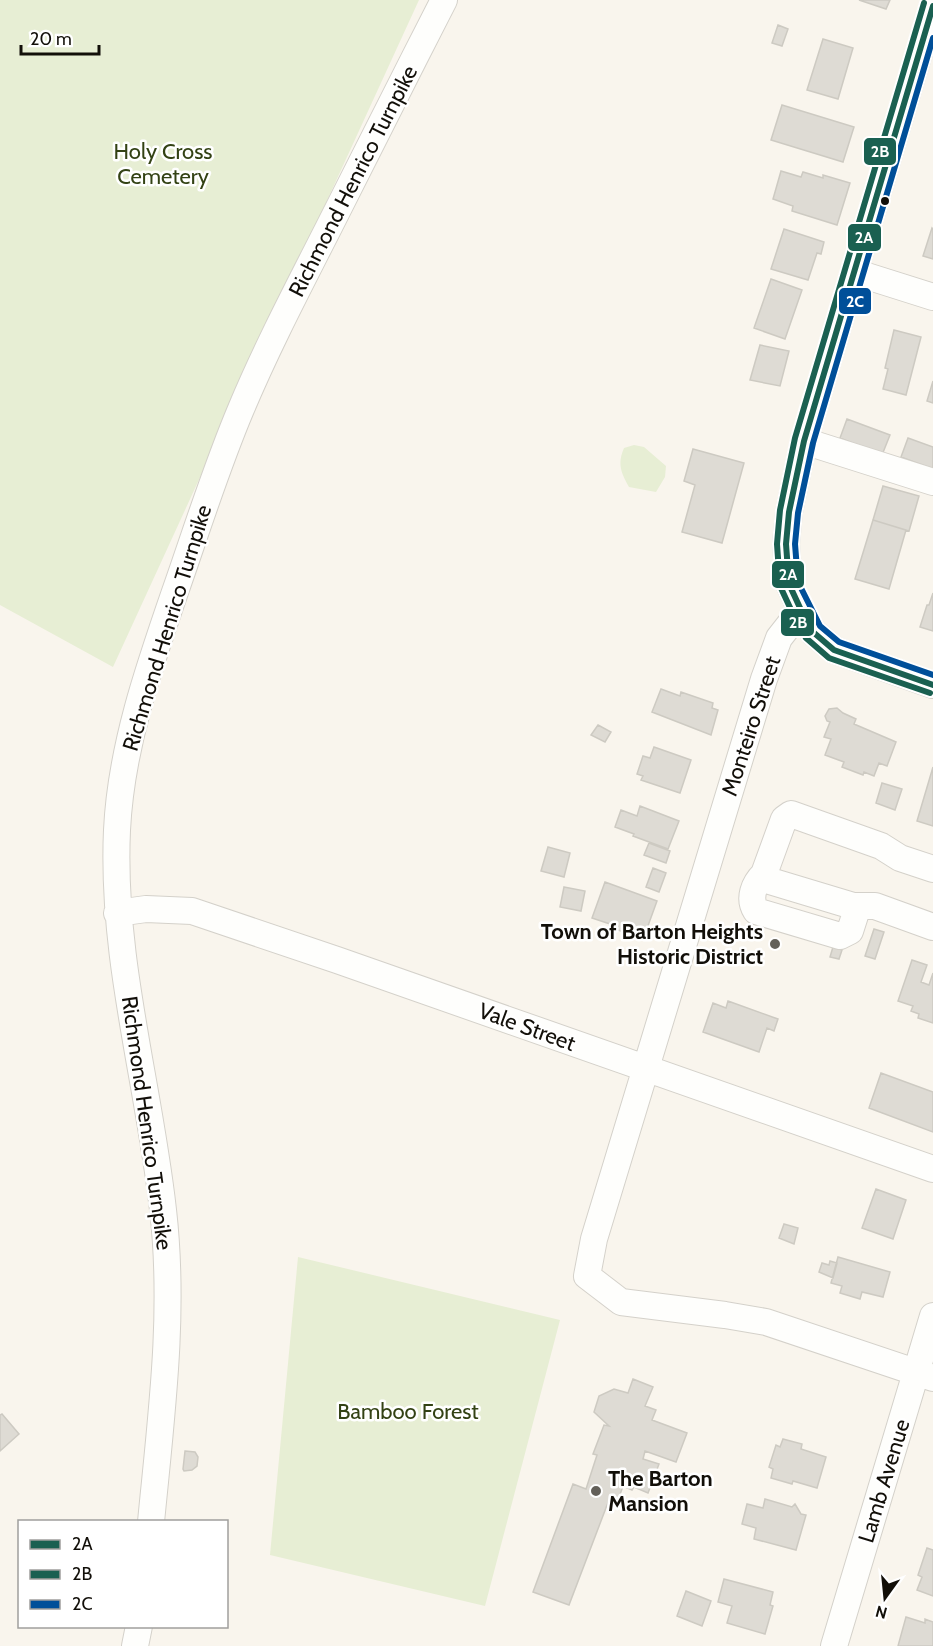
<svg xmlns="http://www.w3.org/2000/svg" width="933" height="1646" viewBox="0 0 933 1646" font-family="Cabin,sans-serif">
  <rect width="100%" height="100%" fill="#f9f5ed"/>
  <path fill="#e7eed4" d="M0,0H419L113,667L0,605Z
    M634,445L644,447L666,466L665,477L656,492L629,487C621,473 617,464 624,448Z
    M298,1257L560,1320L485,1606L270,1555Z"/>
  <path fill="#dedbd4" stroke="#cdcac2" stroke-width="1.5" d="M859,0H890L886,9Z
    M778,25L788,29L782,46L772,43Z
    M823,39L853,48L838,99L807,90Z
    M782,105L854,127L843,162L771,140Z
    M781,171L801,177L803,172L823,178V175L850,183L837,225L792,211L793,206L773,199Z
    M932,228L933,229V259L923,256Z
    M784,229L824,242L821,254L817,253L808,280L771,269Z
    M771,279L802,290L785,339L754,328Z
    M894,330L921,337L906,395L883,389L888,369L885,368Z
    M760,345L789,351L780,386L750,380Z
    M933,381V403L927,401Z
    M847,419L890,435L882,455L840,438Z
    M908,438L933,447V469L901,457Z
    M693,449L744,463L722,543L682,532L695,485L684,481Z
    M883,486L919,496L909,531L873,520Z
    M873,520L906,530L889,589L855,579Z
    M933,593V631L920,627L927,605H929Z
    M661,689L680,696L681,692L713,703L712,708L718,710L711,735L652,712Z
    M837,708L843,713L856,719L854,724L896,742L887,766L879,763L874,776L864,772L863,775L842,767L844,762L825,755L831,739L824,737L830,722L827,721L825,716L829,709Z
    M598,725L611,732L605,742L591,735Z
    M654,747L691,760L680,793L641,780L643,776L637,774L643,756L650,758Z
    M933,767V826L917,821Z
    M882,783L902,789L895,810L876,803Z
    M640,806L679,821L668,849L633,836L634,834L615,827L621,810L637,816Z
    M649,843L670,851L666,863L644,855Z
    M548,847L570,853L564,877L541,871Z
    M653,868L666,873L659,892L646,887Z
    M605,882L657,901L645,934L629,928L627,933L609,927L610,924L592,918Z
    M564,887L585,891L581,911L560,907Z
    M874,929L884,932L875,959L865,956Z
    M833,947L842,950L839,959L830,957Z
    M912,960L927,965L921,982L929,985L933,973V1023L918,1018L919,1014L911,1011L913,1006L898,1001Z
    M728,1001L778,1019L774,1031L767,1028L759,1052L703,1032L713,1003L726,1008Z
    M881,1073L933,1092V1132L869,1108Z
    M876,1189L906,1200L893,1239L862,1228Z
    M784,1224L798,1228L794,1244L779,1238Z
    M838,1257L890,1272L883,1297L862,1292L860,1299L840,1293L842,1286L831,1283Z
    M830,1261L837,1263L833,1278L819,1272L822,1263L829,1265Z
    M633,1379L653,1387L645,1406L656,1410L652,1420L687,1433L676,1462L645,1451L643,1459L659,1464L648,1493L634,1487L632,1490L623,1486L617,1503L609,1500L569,1605L533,1592L573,1484L586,1489L597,1455L593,1454L604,1425L609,1426L594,1412L599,1396L614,1389L628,1393Z
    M2,1414L19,1434L0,1451V1415Z
    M783,1439L802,1444L801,1449L826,1457L817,1488L793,1481L792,1484L771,1478L773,1469L769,1467L776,1445L780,1447Z
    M185,1451L195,1452L198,1457L197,1466L192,1470L184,1471L183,1469Z
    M765,1499L792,1507L795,1504L801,1514L806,1515L796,1550L754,1539L756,1528L742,1524L747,1504L763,1508Z
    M927,1548L933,1550V1596L917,1590L922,1577L918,1575Z
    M724,1579L773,1592L770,1605L773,1606L765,1634L727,1623L732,1606L718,1602Z
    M686,1591L711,1601L702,1626L677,1616Z
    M906,1617L925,1623V1619L933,1622V1646H898Z"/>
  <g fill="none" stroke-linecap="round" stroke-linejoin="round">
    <g stroke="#d4d1ca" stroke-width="28">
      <path id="minor" d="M933,6L804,441L789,512L786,544L789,584L801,610L813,632L834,650L933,685
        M854,272L933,297
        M804,441L933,482
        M801,610L779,638L764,679L594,1239L587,1276L621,1302L725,1315L766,1322L933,1378
        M933,869L900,858L881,846L791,814L784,819L764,874L770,881L853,906H875L933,927
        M764,874C754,884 748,898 756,911L840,936L850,931L858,906
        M117,913L146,909L192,911L337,960L933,1169
        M151,1522C161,1418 175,1314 163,1210C149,1083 111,959 117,830C121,747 149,667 176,589C197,529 216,468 241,409C267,347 298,288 328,229C367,152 405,76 444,0
        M135,1646L139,1626
        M834,1646L933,1316"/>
    </g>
    <use href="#minor" stroke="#fefefc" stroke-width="26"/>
    <g stroke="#fff" stroke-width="10">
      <path id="bus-1" d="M933,6L804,441L789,512L786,544L789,584L801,610L813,632L834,650L933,685"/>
    </g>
    <g stroke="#fff" stroke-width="10">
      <path id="bus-2" d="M924,3L795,438L780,510L777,544L780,586L793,614L806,638L829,658L930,693"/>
    </g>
    <g stroke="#fff" stroke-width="10">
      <path id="bus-3" d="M933,38L813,443L798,513L795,544L798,582L820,626L839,642L933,675"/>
    </g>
    <use href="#bus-1" stroke="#1a6051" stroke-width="6"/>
    <use href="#bus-2" stroke="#1a6051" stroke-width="6"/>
    <use href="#bus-3" stroke="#004f99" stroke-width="6"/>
  </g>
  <circle fill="#120f09" stroke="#fff" stroke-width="2" cx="885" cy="201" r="5"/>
  <g fill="#636059" stroke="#fff" stroke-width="2">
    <circle cx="775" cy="944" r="6"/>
    <circle cx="596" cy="1491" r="6"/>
  </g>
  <g text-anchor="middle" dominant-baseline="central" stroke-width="5" stroke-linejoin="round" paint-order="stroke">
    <g font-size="22" fill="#334214" stroke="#fff">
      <text x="163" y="151">Holy Cross<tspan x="163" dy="25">Cemetery</tspan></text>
      <text x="408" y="1411">Bamboo Forest</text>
    </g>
    <g font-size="22" fill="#120f09" stroke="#fff">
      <text transform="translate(353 181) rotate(-63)">Richmond Henrico Turnpike</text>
      <text transform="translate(167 628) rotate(-73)">Richmond Henrico Turnpike</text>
      <text transform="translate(751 726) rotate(-72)">Monteiro Street</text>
      <text transform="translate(527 1027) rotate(20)">Vale Street</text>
      <text transform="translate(147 1123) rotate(82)">Richmond Henrico Turnpike</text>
      <text transform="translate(884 1481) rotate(-73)">Lamb Avenue</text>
    </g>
    <g font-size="22" font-weight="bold" fill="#120f09" stroke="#fff" text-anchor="end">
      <text x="763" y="931">Town of Barton Heights<tspan x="763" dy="25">Historic District</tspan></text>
      <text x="608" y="1478" text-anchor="start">The Barton<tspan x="608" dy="25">Mansion</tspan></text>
    </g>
  </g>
  <g stroke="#fff" stroke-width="2">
    <rect x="863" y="137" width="34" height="29" rx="6" fill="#1a6051"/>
    <rect x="847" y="223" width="35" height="29" rx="6" fill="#1a6051"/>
    <rect x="838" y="287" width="34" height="28" rx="6" fill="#004f99"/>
    <rect x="771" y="560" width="34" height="29" rx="6" fill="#1a6051"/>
    <rect x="780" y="608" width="35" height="29" rx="6" fill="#1a6051"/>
  </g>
  <g font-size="16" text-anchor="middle" font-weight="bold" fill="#fff">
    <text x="880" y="157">2B</text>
    <text x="864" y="243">2A</text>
    <text x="855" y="307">2C</text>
    <text x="788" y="580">2A</text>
    <text x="798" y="628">2B</text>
  </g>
  <rect x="18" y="1520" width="210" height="108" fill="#ffffff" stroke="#a09f9d" stroke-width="1.5"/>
  <rect x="30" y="1540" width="30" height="9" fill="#1a6051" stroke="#a09f9d" stroke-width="1.5"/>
  <text x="72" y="1550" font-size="18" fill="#120f09">2A</text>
  <rect x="30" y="1570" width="30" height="9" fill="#1a6051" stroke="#a09f9d" stroke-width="1.5"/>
  <text x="72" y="1580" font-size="18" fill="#120f09">2B</text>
  <rect x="30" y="1600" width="30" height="9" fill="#004f99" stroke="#a09f9d" stroke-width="1.5"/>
  <text x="72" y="1610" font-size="18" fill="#120f09">2C</text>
  <g transform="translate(885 1598) rotate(195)" stroke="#ffffff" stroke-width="4.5" paint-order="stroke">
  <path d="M0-4.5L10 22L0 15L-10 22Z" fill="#120f09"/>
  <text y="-9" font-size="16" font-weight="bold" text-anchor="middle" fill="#120f09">N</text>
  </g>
  <path d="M21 45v9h78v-9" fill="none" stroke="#120f09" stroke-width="3"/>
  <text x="30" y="45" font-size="18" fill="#120f09" stroke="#ffffff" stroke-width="4.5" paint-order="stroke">20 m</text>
</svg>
